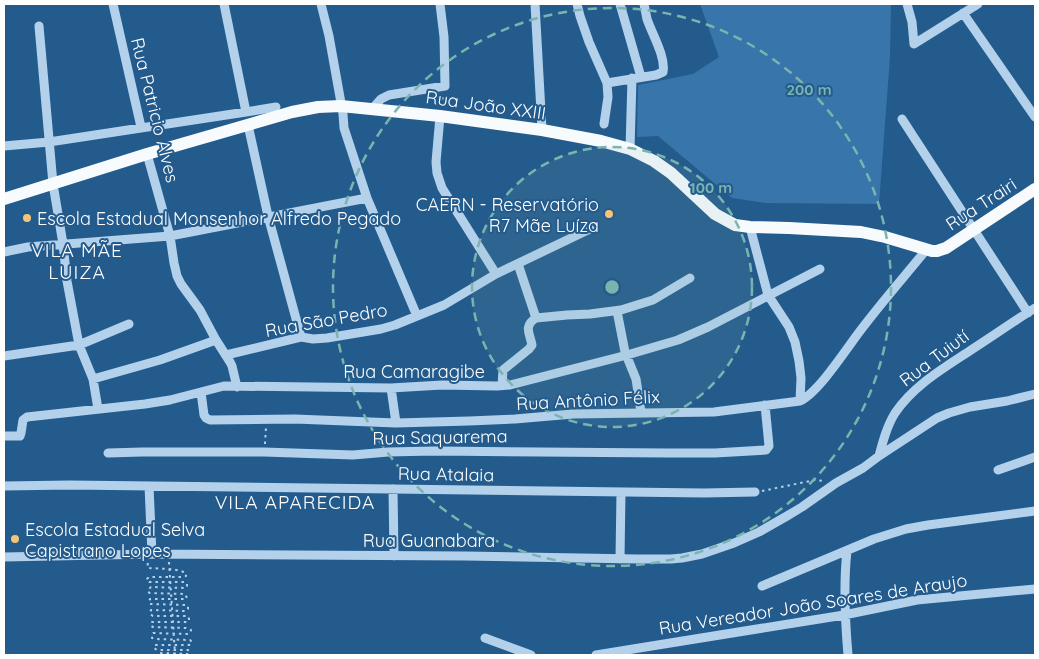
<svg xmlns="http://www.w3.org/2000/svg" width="1039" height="659" viewBox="0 0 1039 659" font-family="Quicksand,sans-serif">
  <rect width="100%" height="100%" fill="#245b8d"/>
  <path fill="#3875aa" d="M700,4H891L890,57L879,204L766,203L732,198L658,136L637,137L638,85L693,74L719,57Z"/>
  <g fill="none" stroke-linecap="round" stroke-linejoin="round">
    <path stroke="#b3d1eb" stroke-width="2" stroke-dasharray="2.5 4" stroke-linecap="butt" d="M442,106L443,96
      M265,444L266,427
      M762,491L815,480L824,481
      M169,562L175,654
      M148,563L147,567L150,568C161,569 176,568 186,573V576L183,577H149L147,579V581L149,582H185L187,584V586L186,588L151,587L148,590V592L150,593L185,594L187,598L186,599H150L149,601V603L151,604L186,605L188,606V609L186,611L154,610H151L150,612V614L153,616H188L189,619V621L187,622H152L151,626L153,627L186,628L191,630L190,633L187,634L153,633L152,635V638L155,639L190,640L192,642L191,644L189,645H155L154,648L157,650H188L190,652L188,654L158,653V655"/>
    <path stroke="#b3d1eb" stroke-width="9" d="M113,4L141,127
      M224,4L246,112
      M321,4L329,36L343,114L344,128L367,198L417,316
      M535,4L542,130
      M577,4L580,16L589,42L607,83L608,97L604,124
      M620,4L641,77
      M907,4L912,22L914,44L978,4
      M963,13L1035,117
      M39,26L53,184L63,244L67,281L79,345L93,379L98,409
      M607,83L656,75L663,72C666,57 652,34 647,19C646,14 645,9 644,4
      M373,108L381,99L389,95L445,86L444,37L440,4
      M440,116L436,162L437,173L442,188L496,274
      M902,119L1028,313
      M248,125L268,216L301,337
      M4,146L49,142L246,112L276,107
      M630,149L632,78
      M147,154L170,236L174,263L177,276L181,284L200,310L216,340L230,362L232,366L237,387
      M750,227L768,295L789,327L795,342L799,361L801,378L800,401
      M4,252L28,247L170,236L367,198
      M518,264L536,318
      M617,311L625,352L636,379L641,412
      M536,318L567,315L590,314L621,310L653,300L690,278
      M226,355L301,337L313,339L327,338L381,329L395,325L444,305L496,274L590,229
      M4,356L79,345L129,324
      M93,379L160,360L216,340
      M502,386L503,370L529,349L532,345C530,334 523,326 536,318
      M391,388L396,423
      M201,392L204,415L206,418L210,420L295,419L396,423L469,421L515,419L573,414L714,412L800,401C819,392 847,348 860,331C881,303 904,277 926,250
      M4,436H20L21,433L23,420L27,417L145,404L170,400L224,386L391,388L442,385L497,386L510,385L627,355L678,340L708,327L820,269
      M108,453L142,452H264L353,455L388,452L434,451L666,453H715L766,450L769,446L765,405
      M879,456C883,441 887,426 895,413C914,385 944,368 971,350C993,336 1014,321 1035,308
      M998,470L1035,457
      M4,486L70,485L704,493L755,492
      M149,486L152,554
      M393,489L394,556
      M847,551C843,586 845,620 848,655
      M4,557L152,554L465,556L637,559H671L682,558L702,554L734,543L759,532L787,516L802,507L836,483L863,468L879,456L937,418L949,413L970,407L1007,401L1035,394
      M620,559L621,492
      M762,586L874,539L906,529L928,525L1035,511
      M485,638L531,655
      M596,655L844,615L917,600L1035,589"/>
    <path stroke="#f7fbfe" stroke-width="12" d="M4,199L147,154L292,112L318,107L341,106L440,116L542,130L601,141L630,149L654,161L671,173L715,214L735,225L750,227L789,228L861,232L885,237L932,251H937L946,248L1035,189"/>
  </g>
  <circle cx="612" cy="287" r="140" fill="#7bb4af" fill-opacity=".12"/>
  <g fill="none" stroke="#7bb4af" stroke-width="2.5" stroke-dasharray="9 6">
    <circle cx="612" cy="287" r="140"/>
    <circle cx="612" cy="287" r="279"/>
  </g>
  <g fill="#f5c577" stroke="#245b8d" stroke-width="2">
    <circle cx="609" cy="214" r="5"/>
    <circle cx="27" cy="218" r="5"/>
    <circle cx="15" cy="539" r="5"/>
  </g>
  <g text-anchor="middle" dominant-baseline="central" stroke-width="4" stroke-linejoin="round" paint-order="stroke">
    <g font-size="18" fill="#fff" stroke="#245b8d">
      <text transform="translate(486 105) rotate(8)">Rua João XXIII</text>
      <text transform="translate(155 110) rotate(76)">Rua Patricio Alves</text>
      <text transform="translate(981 204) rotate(-33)">Rua Trairi</text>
      <text transform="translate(326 320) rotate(-10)">Rua São Pedro</text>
      <text transform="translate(934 358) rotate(-37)">Rua Tuiutí</text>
      <text x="414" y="371">Rua Camaragibe</text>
      <text transform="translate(588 400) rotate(-3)">Rua Antônio Félix</text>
      <text transform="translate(440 437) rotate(-1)">Rua Saquarema</text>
      <text transform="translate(446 474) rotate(1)">Rua Atalaia</text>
      <text x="429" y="540">Rua Guanabara</text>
      <text transform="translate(813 604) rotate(-9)">Rua Vereador João Soares de Araujo</text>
    </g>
    <g font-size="18" fill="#fff" stroke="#245b8d" text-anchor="start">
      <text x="599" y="204" text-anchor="end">CAERN - Reservatório<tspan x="599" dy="21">R7 Mãe Luíza</tspan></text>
      <text x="37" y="218">Escola Estadual Monsenhor Alfredo Pegado</text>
      <text x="25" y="529">Escola Estadual Selva<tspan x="25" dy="21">Capistrano Lopes</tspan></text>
    </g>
    <g font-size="19" letter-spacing="1" fill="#fff" stroke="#245b8d">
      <text x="77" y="250">VILA MÃE<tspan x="77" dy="22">LUIZA</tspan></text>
      <text x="295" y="502">VILA APARECIDA</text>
    </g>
  </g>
  <circle cx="612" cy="287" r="8" fill="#7bb4af" stroke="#245b8d" stroke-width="2.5"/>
  <g font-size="15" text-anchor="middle" font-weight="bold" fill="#7bb4af" stroke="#245b8d" stroke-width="4" stroke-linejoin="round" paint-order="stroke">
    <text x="809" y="95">200 m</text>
    <text x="711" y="193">100 m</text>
  </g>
  <rect width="1039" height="659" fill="none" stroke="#ffffff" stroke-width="10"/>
</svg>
